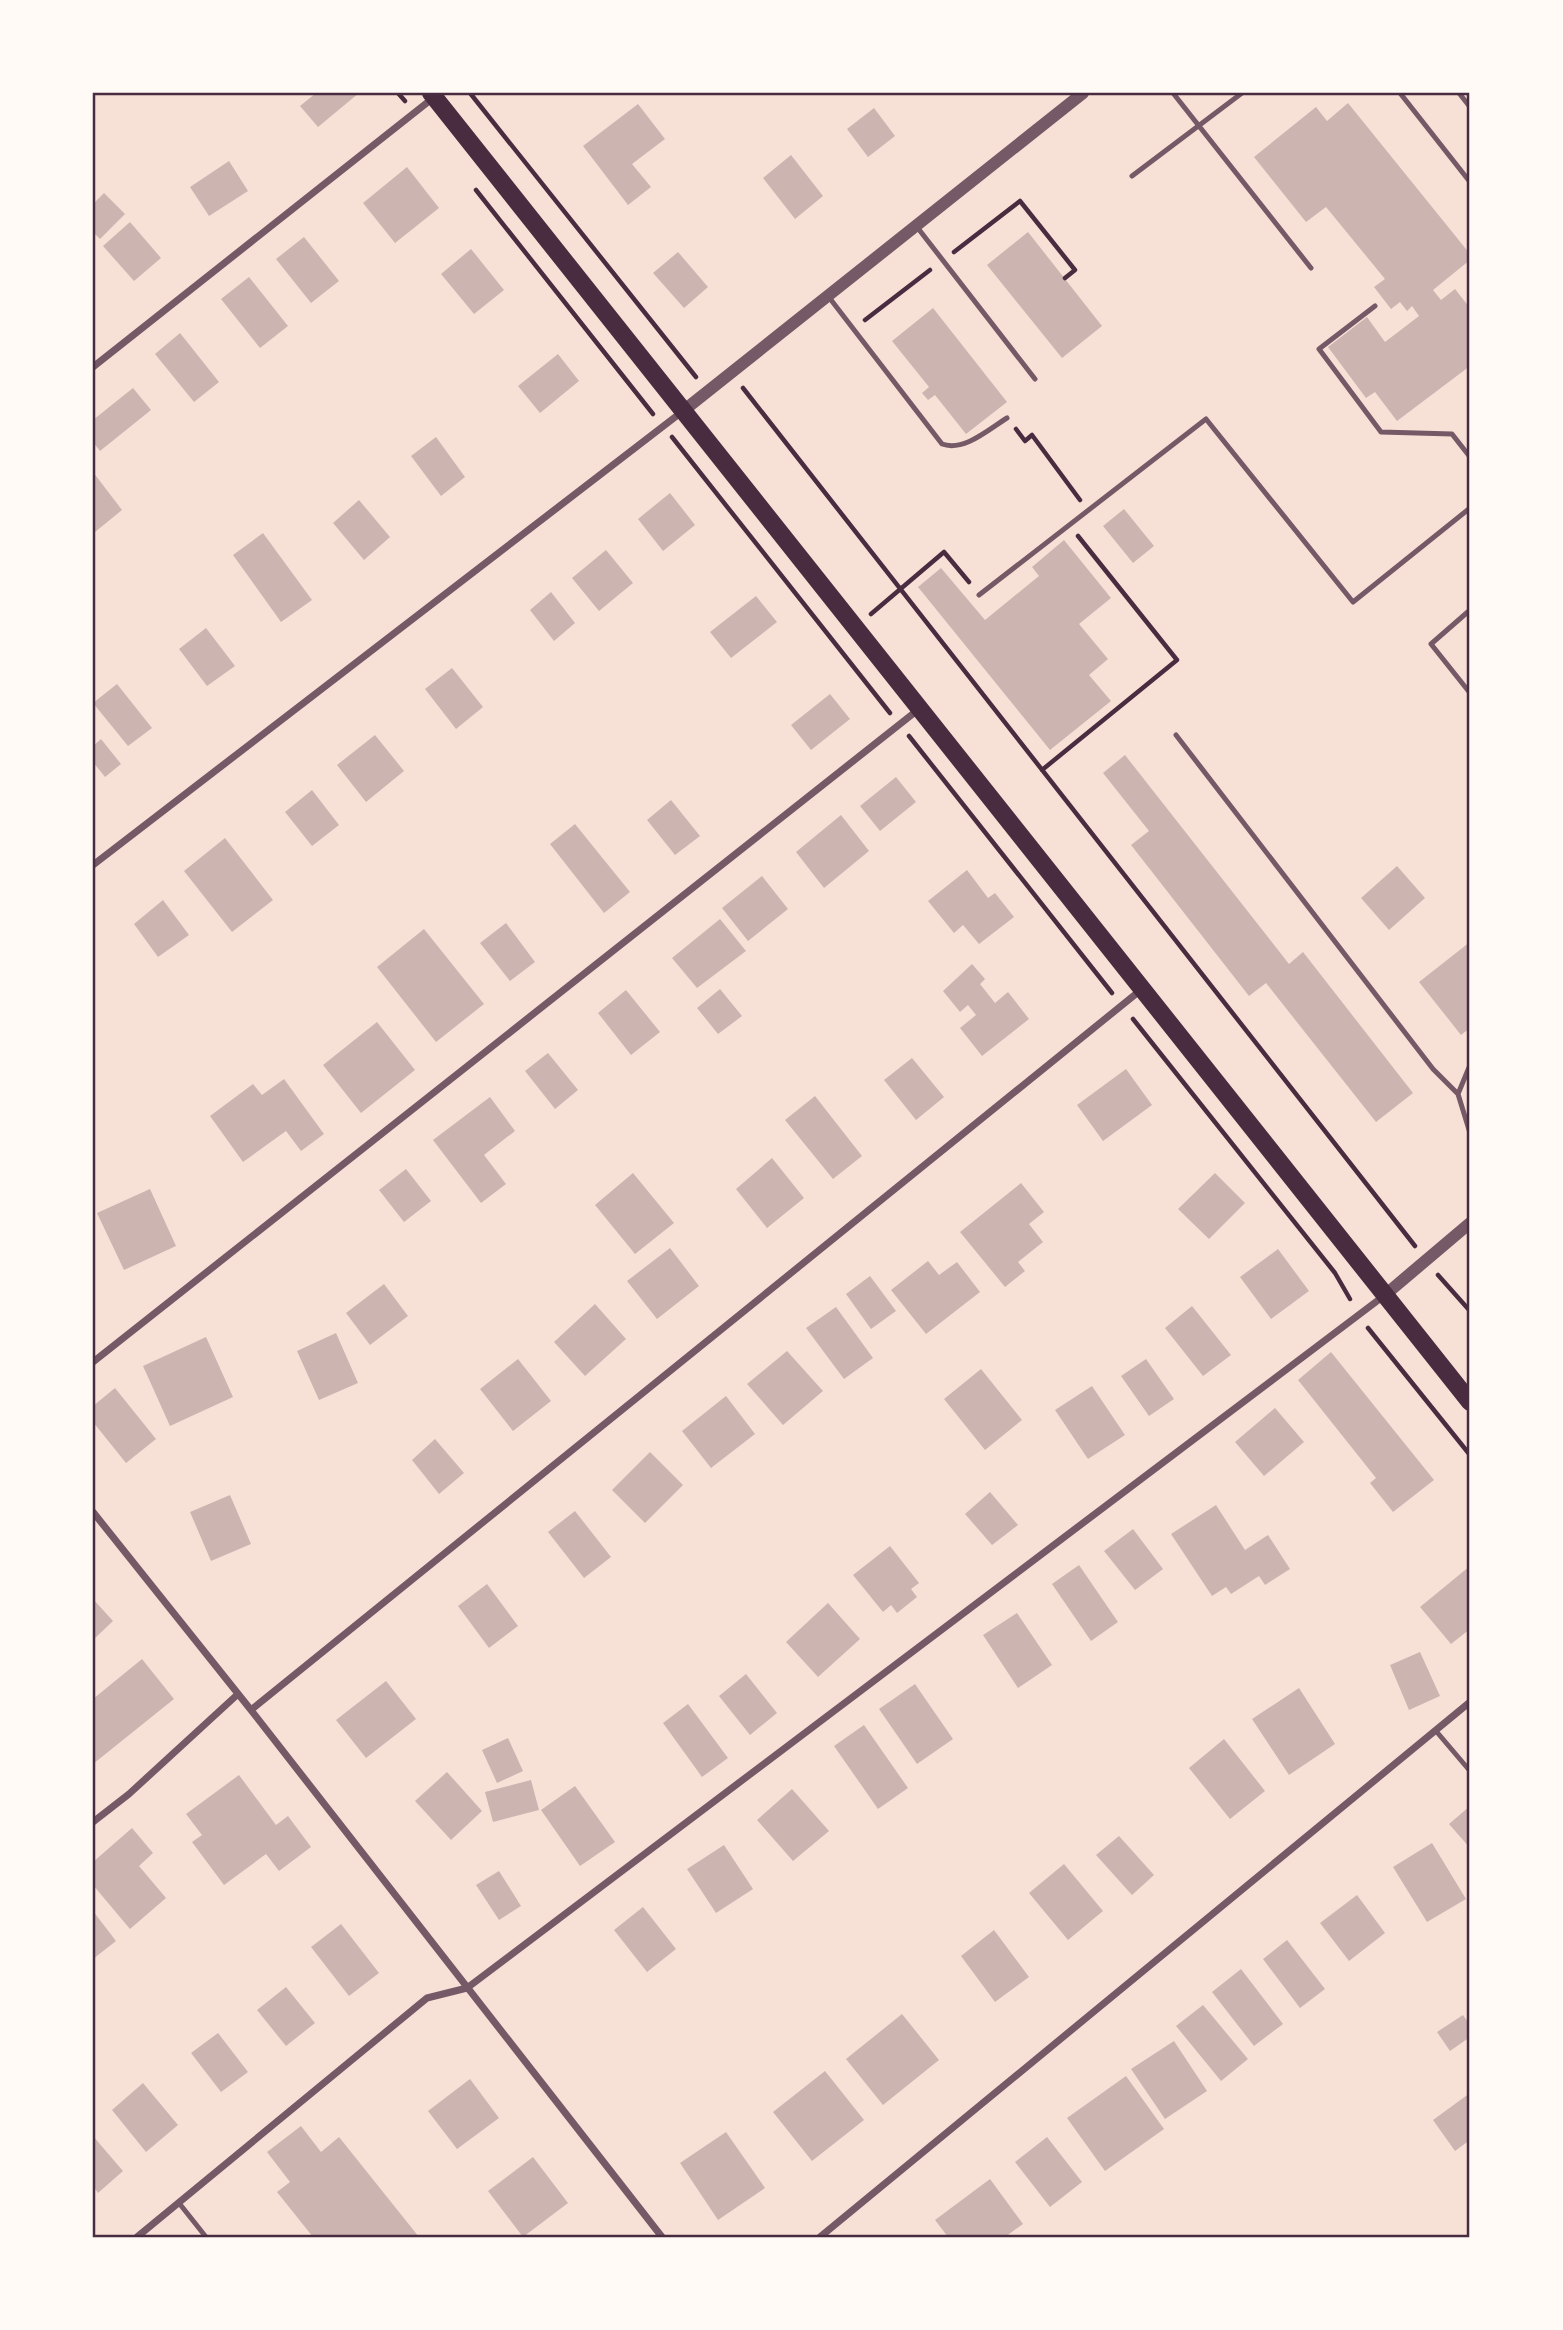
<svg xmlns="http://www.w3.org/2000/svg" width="1563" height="2330" viewBox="0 0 1563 2330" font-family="Rubik,sans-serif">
  <rect width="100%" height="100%" fill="#f7e1d7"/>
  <path fill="#ccb4b1" d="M316,93H359L318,127L300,106Z
    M1348,103L1470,254V260L1433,290L1441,300L1455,289L1470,308V366L1397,421L1375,392L1366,398L1328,347L1367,317L1385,342L1419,316L1412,306L1407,311L1400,302L1391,309L1374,287L1385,279L1326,207L1306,222L1254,157L1316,107L1327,121Z
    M638,104L665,139L632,164L651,187L628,205L583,146Z
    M874,108L895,136L868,157L847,129Z
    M791,155L823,196L795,219L763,178Z
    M229,161L248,191L209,216L190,187Z
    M407,167L439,208L395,243L363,203Z
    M104,193L125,214L100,239L93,232V204Z
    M130,222L161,258L134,281L103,246Z
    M1028,232L1102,326L1062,358L987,265Z
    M304,237L339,281L311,303L276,259Z
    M471,249L504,290L474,314L441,274Z
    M678,252L708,287L684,308L653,273Z
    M249,277L288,326L260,348L221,299Z
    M933,308L1007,402L966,434L935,395L928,400L922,393L929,387L892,341Z
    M180,333L219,382L194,402L155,354Z
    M558,354L579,381L540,413L518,386Z
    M133,388L151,410L100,451L93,442V420Z
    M436,437L465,477L441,496L411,456Z
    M93,472L122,510L95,532L93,528Z
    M670,493L695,525L663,551L638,519Z
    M359,500L390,537L364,560L333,523Z
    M1124,509L1154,546L1133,563L1103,526Z
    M263,533L312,600L281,622L233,555Z
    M1064,540L1111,598L1079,624L1108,659L1089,675L1111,701L1050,750L918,587L941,568L985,620L1039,576L1032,567Z
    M606,550L633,583L599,611L572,578Z
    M551,592L575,623L554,641L530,610Z
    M756,596L777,622L731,658L710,632Z
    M206,628L235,666L207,686L179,649Z
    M452,668L483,707L456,729L425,689Z
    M117,684L152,728L128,746L93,703Z
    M830,694L850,719L811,750L791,725Z
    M375,735L404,771L366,802L337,765Z
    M101,739L121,764L105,777L93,762V746Z
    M1125,755L1289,964L1303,952L1413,1093L1376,1122L1266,983L1249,996L1131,845L1149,831L1103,773Z
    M896,777L916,802L880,831L860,806Z
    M312,790L339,825L312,846L285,812Z
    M671,800L700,836L675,855L647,820Z
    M841,815L869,851L824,888L796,852Z
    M575,824L630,892L604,913L550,844Z
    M225,838L273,900L232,932L184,871Z
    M1397,866L1425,898L1389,930L1361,898Z
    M967,870L988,898L995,893L1014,917L979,944L963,925L954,933L928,901Z
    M762,876L788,909L748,941L722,908Z
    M163,900L189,935L158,957L134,924Z
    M720,919L746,951L697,988L672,958Z
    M506,923L535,962L510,981L480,943Z
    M424,929L484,1004L436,1042L377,967Z
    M1470,942V1028L1461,1035L1419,982Z
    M972,964L985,979L980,984L995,1003L1008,992L1029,1019L982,1056L960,1028L976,1015L968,1005L960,1012L943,991Z
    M720,989L742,1016L718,1034L697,1008Z
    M626,990L660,1032L631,1055L598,1013Z
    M377,1022L415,1070L361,1113L323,1065Z
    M548,1053L578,1090L555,1109L525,1071Z
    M912,1058L944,1097L916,1120L884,1080Z
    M1126,1069L1152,1105L1103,1141L1077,1105Z
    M284,1079L324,1134L301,1151L286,1131L243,1162L210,1116L253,1084L262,1095Z
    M815,1096L862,1156L833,1179L785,1120Z
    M490,1097L515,1131L484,1155L506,1184L481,1203L433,1140Z
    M772,1158L804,1198L767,1228L736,1189Z
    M406,1169L431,1201L404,1222L379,1190Z
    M633,1173L674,1223L635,1254L595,1205Z
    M1215,1173L1245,1203L1209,1239L1178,1209Z
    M1021,1183L1044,1212L1029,1224L1043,1242L1018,1262L1025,1271L1005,1287L960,1232Z
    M150,1189L176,1246L124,1270L97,1213Z
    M670,1248L699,1286L657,1319L627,1281Z
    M1278,1249L1309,1291L1271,1319L1240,1277Z
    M928,1261L939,1275L957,1262L980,1292L926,1334L891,1290Z
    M870,1276L896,1311L871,1329L846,1294Z
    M384,1284L408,1316L370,1345L346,1313Z
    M595,1304L626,1339L585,1376L554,1342Z
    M1192,1306L1231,1355L1203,1376L1165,1328Z
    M836,1307L873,1358L844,1379L806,1328Z
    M336,1333L358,1383L319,1400L297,1351Z
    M206,1337L233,1397L170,1426L143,1366Z
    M787,1351L823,1391L783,1425L747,1384Z
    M1331,1352L1434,1480L1393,1512L1370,1483L1376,1478L1298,1380Z
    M518,1359L551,1401L513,1431L480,1389Z
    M1146,1359L1174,1399L1149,1416L1121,1376Z
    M981,1369L1022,1420L985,1450L944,1399Z
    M1092,1386L1125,1435L1088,1459L1055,1410Z
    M115,1388L156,1439L126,1463L93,1422V1406Z
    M726,1396L755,1434L711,1468L682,1431Z
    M1275,1408L1304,1442L1264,1476L1235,1442Z
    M435,1439L464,1473L439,1494L412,1460Z
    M650,1452L683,1485L645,1523L612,1490Z
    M990,1492L1018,1525L992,1545L965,1514Z
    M230,1495L251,1544L211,1561L190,1512Z
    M1216,1505L1245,1550L1268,1535L1290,1569L1265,1585L1259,1576L1231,1594L1226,1587L1212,1596L1171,1534Z
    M575,1511L611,1557L584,1578L548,1532Z
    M1133,1529L1163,1569L1135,1590L1104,1551Z
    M890,1546L919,1583L911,1589L917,1597L897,1613L891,1605L883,1612L853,1575Z
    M1079,1565L1118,1622L1091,1641L1052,1584Z
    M1470,1566V1629L1451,1644L1420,1607Z
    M487,1584L518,1626L489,1648L458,1606Z
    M93,1599L113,1621L93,1640Z
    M828,1603L860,1639L818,1677L786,1642Z
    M1017,1613L1052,1665L1018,1688L983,1635Z
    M1420,1652L1440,1696L1409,1710L1390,1665Z
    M142,1659L174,1699L93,1764V1699Z
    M746,1674L777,1713L750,1735L719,1696Z
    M386,1681L416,1719L366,1758L336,1720Z
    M915,1684L953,1739L917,1764L879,1709Z
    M1299,1688L1335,1744L1289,1775L1252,1719Z
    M688,1704L728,1758L702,1777L663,1723Z
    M864,1725L908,1788L878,1809L834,1746Z
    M508,1738L523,1771L497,1783L482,1750Z
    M1224,1739L1265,1791L1230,1819L1189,1768Z
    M447,1772L482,1811L451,1840L415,1801Z
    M239,1775L276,1825L288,1816L311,1847L279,1871L266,1854L224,1885L192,1842L202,1835L186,1814Z
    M531,1780L539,1810L493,1822L485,1792Z
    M575,1786L615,1842L580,1866L541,1810Z
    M792,1789L829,1831L793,1861L757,1820Z
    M1470,1806V1848L1449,1824Z
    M132,1828L153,1853L139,1866L166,1898L130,1929L93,1885V1862Z
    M1119,1836L1154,1875L1132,1895L1096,1855Z
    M1432,1843L1466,1899L1427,1922L1393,1867Z
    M724,1845L753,1889L716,1913L687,1869Z
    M1064,1864L1103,1911L1068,1940L1029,1893Z
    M499,1871L521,1906L499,1920L476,1885Z
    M1357,1895L1385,1933L1349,1961L1320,1923Z
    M643,1907L676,1949L647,1972L614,1930Z
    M93,1911L116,1941L93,1959Z
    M341,1924L379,1973L349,1996L311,1947Z
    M994,1930L1029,1977L995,2002L961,1956Z
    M1287,1940L1325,1989L1300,2008L1263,1959Z
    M1241,1969L1283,2024L1254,2046L1212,1992Z
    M286,1987L315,2023L286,2046L257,2010Z
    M1203,2005L1248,2059L1221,2081L1176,2026Z
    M902,2014L939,2060L883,2105L846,2059Z
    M1463,2015L1470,2025V2037L1450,2051L1437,2032Z
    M218,2033L248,2072L221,2092L191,2053Z
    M1174,2041L1207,2091L1165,2119L1131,2069Z
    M825,2071L864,2120L812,2161L773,2112Z
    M1126,2076L1164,2129L1105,2171L1067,2118Z
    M470,2079L499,2118L457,2149L428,2111Z
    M143,2083L178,2125L146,2152L112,2110Z
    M1470,2093V2140L1455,2151L1433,2120Z
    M301,2126L321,2152L339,2137L419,2237H313L277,2192L290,2182L267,2152Z
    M726,2132L765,2188L718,2220L680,2163Z
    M93,2136L123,2171L98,2193L93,2186Z
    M1047,2137L1082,2182L1050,2207L1015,2162Z
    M533,2157L568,2203L523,2237L488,2191Z
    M990,2179L1023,2224L1005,2237H948L935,2220Z"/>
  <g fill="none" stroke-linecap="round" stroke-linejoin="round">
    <path stroke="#4a2c40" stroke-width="4.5" d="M398,93L405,101
      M470,93L696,377
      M476,190L653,414
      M954,252L1020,201L1075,270L1065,278
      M865,320L930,270
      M743,388L1415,1246
      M1016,429L1025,441L1032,435L1080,500
      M672,437L890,713
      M871,614L944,552L969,582
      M909,736L1112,993
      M1042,770L1177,660L1078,536
      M1133,1019L1335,1273L1350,1299
      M1438,1275L1470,1311
      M1368,1328L1470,1455"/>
    <path stroke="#755966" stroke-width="5" d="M1173,93L1311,268
      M1400,93L1470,182
      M1459,93L1470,107
      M1132,176L1242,93
      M917,227L1035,379
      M828,296L942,444C964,452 989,429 1007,418
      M1375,306L1319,349L1381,432L1452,434L1470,457
      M979,595L1206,419L1353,602L1470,508
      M1470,610L1431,644L1470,693
      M1176,735L1433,1069L1458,1094
      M1470,1065L1458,1094L1470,1133
      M1436,1731L1470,1771
      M179,2203L206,2237"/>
    <path stroke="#755966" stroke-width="7" d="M93,367L433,98
      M93,865L683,411
      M93,1362L919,709
      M93,1512L251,1710L662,2237
      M251,1710L1142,989
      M93,1822L129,1794L238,1694
      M137,2237L427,1998L467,1988L1385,1295
      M820,2237L1470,1702"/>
    <path stroke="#755966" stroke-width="12" d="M683,411L1083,93
      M1385,1295L1470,1223"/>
    <path stroke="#4a2c40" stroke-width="18" d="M431,93L1470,1402"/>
  </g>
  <rect width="1563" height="2330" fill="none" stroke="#fffaf5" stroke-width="189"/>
  <rect x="94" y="94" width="1374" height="2142" fill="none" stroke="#4a2c40" stroke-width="2.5"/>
</svg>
